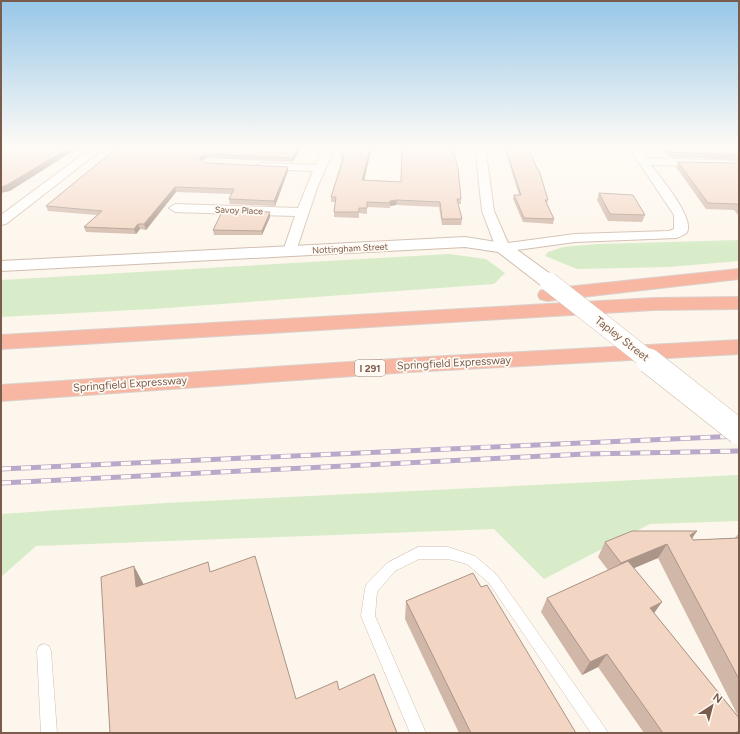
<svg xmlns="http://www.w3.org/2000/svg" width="740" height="734" font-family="Figtree,sans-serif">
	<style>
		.green { fill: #d8ecc9 }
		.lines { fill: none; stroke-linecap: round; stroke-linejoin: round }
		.service-casing { stroke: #d1beb0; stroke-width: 1 }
		.minor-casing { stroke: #d1beb0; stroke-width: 2 }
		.tertiary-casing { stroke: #d1beb0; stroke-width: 2 }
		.motorway-casing { stroke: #dad1cd; stroke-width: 2 }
		.service { fill: #fff; fill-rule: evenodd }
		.minor { fill: #fff; fill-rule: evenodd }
		.tertiary { fill: #fff; fill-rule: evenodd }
		.motorway { fill: #f7b7a3; fill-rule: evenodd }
		.rail-casing { stroke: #b9a8c9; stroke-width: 5 }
		.rail { stroke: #fffaf3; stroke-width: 3.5; stroke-dasharray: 10; stroke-linecap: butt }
		.tertiary-bridge-far1-casing { stroke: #d1beb0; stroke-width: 20; stroke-linecap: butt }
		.tertiary-bridge-casing { stroke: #d1beb0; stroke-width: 26; stroke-linecap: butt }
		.tertiary-bridge-far1 { stroke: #fff; stroke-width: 19 }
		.tertiary-bridge { stroke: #fff; stroke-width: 25 }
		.wall { fill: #d1b7a8; fill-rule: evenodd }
		.shaded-wall { fill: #aa9588 }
		.building { fill: #f3d5c3; stroke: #aa9588 }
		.labels { text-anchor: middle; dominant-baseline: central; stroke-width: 3.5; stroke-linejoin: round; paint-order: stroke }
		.far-street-label { font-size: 9px; fill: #7a5c4d; stroke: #fffaf3 }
		.shield { fill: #fffaf3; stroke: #a28b7f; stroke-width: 1 }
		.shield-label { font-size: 10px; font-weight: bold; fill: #7a5c4d }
		.street-label { font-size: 11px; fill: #7a5c4d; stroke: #fffaf3 }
	</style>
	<rect width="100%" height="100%" fill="#fdf6ec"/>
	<g class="green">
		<polygon points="739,240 739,261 669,267 577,269 545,256 548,252 563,247 598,244"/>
		<polygon points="449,254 486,259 505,273 494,284 153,309 1,317 1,280"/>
		<polygon points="739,475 739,521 650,524 544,579 494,529 36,546 1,577 1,514 165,503"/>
	</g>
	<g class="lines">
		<defs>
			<g id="service">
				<polygon points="418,547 448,547 475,556 497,575 605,728 608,733 591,733 489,583 467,564 448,559 419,559 395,571 377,592 375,616 426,733 410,733 361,616 365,589 366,585 387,563"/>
				<polygon points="44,644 49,646 51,651 57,733 41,733 37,651 39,646"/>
			</g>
			<g id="minor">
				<polygon points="94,146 106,146 6,224 1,225 1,215"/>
				<polygon points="325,146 335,146 317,188 295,254 285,254 283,251 295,216 175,212 169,208 175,204 298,208 313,171 262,169 256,166 262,163 316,165"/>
				<path d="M475,146H485L494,211L508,243L575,234L669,231L674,229V215L628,146H638L646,158L739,161V167L651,165C660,177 695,218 687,232C685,235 679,237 676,238L575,242L503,252L498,251L496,248L482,211Z"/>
			</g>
			<polygon id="tertiary" points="465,237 509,244 556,278 558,282 556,286 549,288 542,286 498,252 465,247 1,271 1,261"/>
			<g id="motorway">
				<polygon points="739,269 739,279 547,301 540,299 538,295 540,291 547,289"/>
				<polygon points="739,297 739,309 654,310 1,349 1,335 654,298"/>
				<polygon points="739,340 739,354 410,372 1,401 1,385 410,358"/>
			</g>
		</defs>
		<use href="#service" class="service-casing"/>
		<use href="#minor" class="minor-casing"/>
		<use href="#tertiary" class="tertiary-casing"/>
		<use href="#motorway" class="motorway-casing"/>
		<use href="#service" class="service"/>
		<use href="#minor" class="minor"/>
		<use href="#tertiary" class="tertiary"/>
		<use href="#motorway" class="motorway"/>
		<defs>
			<g id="rail">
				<polyline points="1,469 739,436"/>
				<polyline points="1,483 586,454 739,451"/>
			</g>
		</defs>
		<use href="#rail" class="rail-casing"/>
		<use href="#rail" class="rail"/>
		<defs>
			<polyline id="tertiary-bridge-far1" points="549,282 651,362"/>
			<polyline id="tertiary-bridge" points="649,361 739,432"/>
		</defs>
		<use href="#tertiary-bridge-far1" class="tertiary-bridge-far1-casing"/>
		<use href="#tertiary-bridge" class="tertiary-bridge-casing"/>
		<use href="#tertiary-bridge-far1" class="tertiary-bridge-far1"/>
		<use href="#tertiary-bridge" class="tertiary-bridge"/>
	</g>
	<g class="wall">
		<polygon points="119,146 302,146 293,162 206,158 202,161 205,163 288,171 275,206 230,204 229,199 232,194 176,192 146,230 140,229 136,234 86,232 84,227 97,215 48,211 46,206"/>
		<polygon points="345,146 372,146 364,180 401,182 402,146 456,148 456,153 453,153 461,199 461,204 458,204 462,219 461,225 442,225 439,207 396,205 390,206 390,208 367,207 367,214 359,213 359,218 334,217 334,212 336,202 331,202 331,197 342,160 341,160 341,156"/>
		<polygon points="505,146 548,200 547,204 554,219 553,224 523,222 513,199 514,195 519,195 505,150"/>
		<polygon points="660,146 739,146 739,160 669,157"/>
		<polygon points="678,162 739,163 739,216 734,210 706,209 676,167"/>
		<polygon points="599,193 645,215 642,222 608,221 597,200"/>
		<polygon points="270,212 270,217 262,235 214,235 213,230"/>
		<path d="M739,533V732L737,733H644L598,667L582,675L541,612L547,598L608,570L598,557L605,542L692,538L693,540L735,538ZM658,558L738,716L654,613L634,568Z"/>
		<polygon points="406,601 576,733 459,733 405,619"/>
	</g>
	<g class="shaded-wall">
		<polygon points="72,146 81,146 10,191 1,193 1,187"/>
		<polygon points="299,146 302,146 293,162 292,158"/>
		<polygon points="371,146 372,146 363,185 362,180"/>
		<polygon points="205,154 206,158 200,162 199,158"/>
		<polygon points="288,167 288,171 275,206 274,201"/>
		<polygon points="175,187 176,192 146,230 144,224"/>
		<polygon points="397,200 396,205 390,206 390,201"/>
		<polygon points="270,212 270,217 262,235 262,231"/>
		<polygon points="138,224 140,229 136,234 134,229"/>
		<polygon points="697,531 687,546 690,535"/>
		<polygon points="667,544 658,558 613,577 621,563"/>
		<polygon points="134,566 144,585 136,587"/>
		<polygon points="662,602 652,616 650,608"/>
		<polygon points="607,654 598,667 582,675 590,662"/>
	</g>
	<g class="building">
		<polygon points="1,146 72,146 7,185 1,187"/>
		<polygon points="119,146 299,146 292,158 205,154 199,158 205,163 288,167 274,201 229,199 234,189 175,187 144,224 138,224 134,229 84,227 102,211 46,206"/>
		<polygon points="345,146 371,146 362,180 401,182 402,146 456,146 456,148 452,148 458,168 461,199 457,199 462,219 442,219 440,202 397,200 390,201 390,203 367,202 367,208 359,208 359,212 334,212 336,197 331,197 344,156 341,156"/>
		<polygon points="505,146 528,146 537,169 539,170 548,200 545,200 554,219 524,218 514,195 521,195"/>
		<polygon points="666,146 739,146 739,155 670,152"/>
		<polygon points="678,162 739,163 739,207 737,204 708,203"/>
		<polygon points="599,193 633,195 645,215 610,214"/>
		<polygon points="223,210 270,212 262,231 213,230"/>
		<polygon points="632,531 697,531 690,535 693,540 739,538 739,679 667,544 621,563 605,542"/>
		<polygon points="255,556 296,699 337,681 339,690 374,674 397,733 110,733 101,577 134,566 136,587 208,562 210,572"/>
		<polygon points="628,561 662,602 650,608 739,718 739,731 735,733 663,733 607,654 590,662 547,598"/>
		<polygon points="473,573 481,587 487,585 576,733 471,733 406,601"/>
	</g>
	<linearGradient id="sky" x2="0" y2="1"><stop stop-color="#97c7e8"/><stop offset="0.59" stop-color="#fefbf6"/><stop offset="1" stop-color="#fefbf6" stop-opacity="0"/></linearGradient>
	<rect width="740" height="249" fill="url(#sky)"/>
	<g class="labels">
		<g class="far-street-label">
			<text transform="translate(239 210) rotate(2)">Savoy Place</text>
			<text transform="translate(350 248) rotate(-3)">Nottingham Street</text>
		</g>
		<rect class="shield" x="355" y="360" width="30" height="16" rx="3"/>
		<g class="shield-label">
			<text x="370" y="368">I 291</text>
		</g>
		<g class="street-label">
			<text transform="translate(622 339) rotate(38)">Tapley Street</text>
			<text transform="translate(454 363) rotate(-3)">Springfield Expressway</text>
			<text transform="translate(130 384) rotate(-4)">Springfield Expressway</text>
		</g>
	</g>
	<rect width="740" height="734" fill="none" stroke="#7a5c4d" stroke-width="4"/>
	<g transform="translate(712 706) rotate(36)" stroke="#fffaf3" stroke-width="3" paint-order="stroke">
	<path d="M0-3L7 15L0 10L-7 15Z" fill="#7a5c4d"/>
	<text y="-6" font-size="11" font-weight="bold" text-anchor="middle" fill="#7a5c4d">N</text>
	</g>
</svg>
